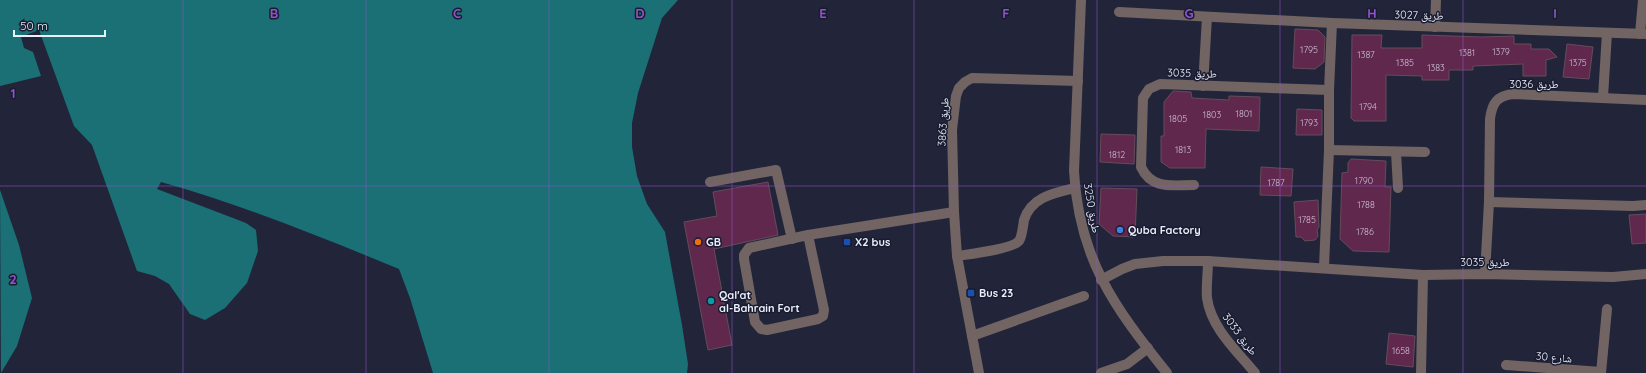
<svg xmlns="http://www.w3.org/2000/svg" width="1646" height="373" font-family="Quicksand,'Noto Naskh Arabic',sans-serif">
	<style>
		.water { fill: #1a7075 }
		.building { fill: #61284d; stroke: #644c5a }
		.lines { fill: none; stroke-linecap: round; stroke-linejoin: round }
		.minor { stroke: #716463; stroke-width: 10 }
		.grid { fill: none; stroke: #9153cb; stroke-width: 1; stroke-opacity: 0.55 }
		.shop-dot { fill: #3f7fe0; stroke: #191b2f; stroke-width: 1.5 }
		.food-dot { fill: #e8710a; stroke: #191b2f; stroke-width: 1.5 }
		.transit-dot { fill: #1a4fb4; stroke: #191b2f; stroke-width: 1.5 }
		.culture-dot { fill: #0f9aa8; stroke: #191b2f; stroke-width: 1.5 }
		.labels { text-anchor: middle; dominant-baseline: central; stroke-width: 3; stroke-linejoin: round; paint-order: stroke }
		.number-label { font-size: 9px; fill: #c8bcd0 }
		.street-label { font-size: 11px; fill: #ebeefc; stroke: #191b2f }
		.poi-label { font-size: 11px; font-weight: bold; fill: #ebeefc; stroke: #191b2f; text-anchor: start }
		.grid-label { font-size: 13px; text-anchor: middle; font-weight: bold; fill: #9153cb; stroke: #191b2f; stroke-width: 3; stroke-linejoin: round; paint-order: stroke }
	</style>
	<rect width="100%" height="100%" fill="#22253a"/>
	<g class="water">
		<path d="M0,0H678L662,18L638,93L632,123V147L637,176L647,204L665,232L682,325L688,364L687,373H433L410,298L399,269C321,237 243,205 161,182L157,189L246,223L256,230L258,251L247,283L225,308L205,320L190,314L169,284L155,276L137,271L92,145L74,126L39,30L21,37L24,48L33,52L41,76L0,86Z"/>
		<polygon points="0,190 19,245 32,298 17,346 1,373"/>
	</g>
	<g class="building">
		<polygon points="1295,29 1318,30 1325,37 1324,62 1315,69 1293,68"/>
		<polygon points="1352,35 1382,35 1381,48 1422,48 1422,35 1482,37 1514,36 1514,44 1531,44 1531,49 1549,49 1557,57 1546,60 1546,76 1523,76 1523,64 1473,66 1473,70 1449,70 1449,80 1422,80 1422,76 1386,75 1386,121 1354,121 1351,118"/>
		<polygon points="1567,44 1593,47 1589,79 1563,77"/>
		<polygon points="1173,91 1191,92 1192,98 1229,100 1229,96 1260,97 1259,131 1206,129 1205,168 1170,168 1161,162 1161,136 1164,136 1164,102"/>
		<polygon points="1297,109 1322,110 1322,135 1296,135"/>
		<polygon points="1101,134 1135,135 1134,164 1100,162"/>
		<polygon points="1351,159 1386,161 1385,187 1391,187 1389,252 1353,251 1340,239 1342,173 1348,172 1348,163"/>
		<polygon points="1261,167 1293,169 1291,196 1260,195"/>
		<polygon points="768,182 778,235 714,249 732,345 708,350 684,222 717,216 713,192"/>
		<polygon points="1101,188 1137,189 1135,237 1113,236 1099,224"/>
		<polygon points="1318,200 1319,227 1317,230 1318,236 1315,240 1305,241 1301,237 1296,237 1294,202"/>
		<polygon points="1646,214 1646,243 1632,244 1629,215"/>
		<polygon points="1389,333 1415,336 1413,367 1386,364"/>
	</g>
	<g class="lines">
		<g class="minor">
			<path d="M1081,0L1074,171C1079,259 1114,307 1167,373"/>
			<polyline points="1119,12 1332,23 1646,34"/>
			<polyline points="1435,27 1436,0"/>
			<polyline points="1640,34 1643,0"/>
			<polyline points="1203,86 1207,17"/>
			<polyline points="1603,97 1607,33"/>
			<polyline points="1329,150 1425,152"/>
			<polyline points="1396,152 1398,188"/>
			<polyline points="710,182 776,170 792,239"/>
			<path d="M1194,185C1172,185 1152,190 1141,167L1143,98L1149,89L1160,84L1329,90"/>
			<polyline points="1489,202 1633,206 1646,205"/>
			<polyline points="808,235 824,310 823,316 818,319 767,330 761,329 755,322 744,259 744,255 749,248 808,235 954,212"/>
			<path d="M957,256C970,254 1012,249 1019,241C1022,237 1023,226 1024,220C1031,197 1054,193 1075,188"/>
			<path d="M1208,261C1208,273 1206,286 1207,298C1211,328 1237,351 1255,373"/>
			<polyline points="1324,267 1329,150 1329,90 1332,23"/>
			<path d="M1485,274L1489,202L1490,119C1492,103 1497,96 1513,94L1646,100"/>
			<polyline points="1101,280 1122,269 1135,264 1163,261 1208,261 1423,275 1485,274 1613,277 1646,274"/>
			<polyline points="972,336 1084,296"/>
			<polyline points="1506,365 1601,372"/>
			<polyline points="979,373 957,256 954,212 952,130 956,96 959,88 965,82 972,78 1078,81"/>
			<polyline points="1101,373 1127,364 1148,348"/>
			<polyline points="1421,373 1423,275"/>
			<polyline points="1601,373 1607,309"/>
		</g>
	</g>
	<path class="grid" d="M183,0V373M366,0V373M549,0V373M732,0V373M914,0V373M1097,0V373M1280,0V373M1463,0V373M0,186H1646"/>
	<circle class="shop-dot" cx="1120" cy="230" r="4"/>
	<circle class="food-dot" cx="698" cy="242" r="4"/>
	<g class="transit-dot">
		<rect x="843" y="238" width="8" height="8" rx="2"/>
		<rect x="967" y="289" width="8" height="8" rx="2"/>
	</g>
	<circle class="culture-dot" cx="711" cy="301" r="4"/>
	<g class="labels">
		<g class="number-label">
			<text x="1309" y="49">1795</text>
			<text x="1501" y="51">1379</text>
			<text x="1467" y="52">1381</text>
			<text x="1366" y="54">1387</text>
			<text x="1405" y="62">1385</text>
			<text x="1578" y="62">1375</text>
			<text x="1436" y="67">1383</text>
			<text x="1368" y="106">1794</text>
			<text x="1244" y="113">1801</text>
			<text x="1212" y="114">1803</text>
			<text x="1178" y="118">1805</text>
			<text x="1309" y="122">1793</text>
			<text x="1183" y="149">1813</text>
			<text x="1117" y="154">1812</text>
			<text x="1364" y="180">1790</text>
			<text x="1276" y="182">1787</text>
			<text x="1366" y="204">1788</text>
			<text x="1307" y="219">1785</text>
			<text x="1365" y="231">1786</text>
			<text x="1401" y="350">1658</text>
		</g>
		<g class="street-label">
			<text transform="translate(1419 15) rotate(2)">طريق 3027</text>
			<text transform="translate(1192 73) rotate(2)">طريق 3035</text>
			<text x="1534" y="84">طريق 3036</text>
			<text transform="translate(943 122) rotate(-86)">طريق 3863</text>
			<text transform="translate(1092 208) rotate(80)">طريق 3250</text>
			<text x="1485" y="262">طريق 3035</text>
			<text transform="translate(1240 334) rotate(53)">طريق 3033</text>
			<text transform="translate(1554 357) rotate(5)">شارع 30</text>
		</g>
		<g class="poi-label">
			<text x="1128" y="230">Quba Factory</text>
			<text x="706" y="242">GB</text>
			<text x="855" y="242">X2 bus</text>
			<text x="979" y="293">Bus 23</text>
			<text x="719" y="295">Qal'at<tspan x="719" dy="13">al-Bahrain Fort</tspan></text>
		</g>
	</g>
	<g class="grid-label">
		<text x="274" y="18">B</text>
		<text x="457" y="18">C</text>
		<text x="640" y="18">D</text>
		<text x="823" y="18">E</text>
		<text x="1006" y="18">F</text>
		<text x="1189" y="18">G</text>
		<text x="1372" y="18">H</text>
		<text x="1555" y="18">I</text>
		<text x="13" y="98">1</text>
		<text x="13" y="284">2</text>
	</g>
	<path d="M14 30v6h91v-6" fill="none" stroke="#ebeefc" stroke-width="2"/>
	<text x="20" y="30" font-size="12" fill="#ebeefc" stroke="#191b2f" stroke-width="3" paint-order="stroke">50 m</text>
</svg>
